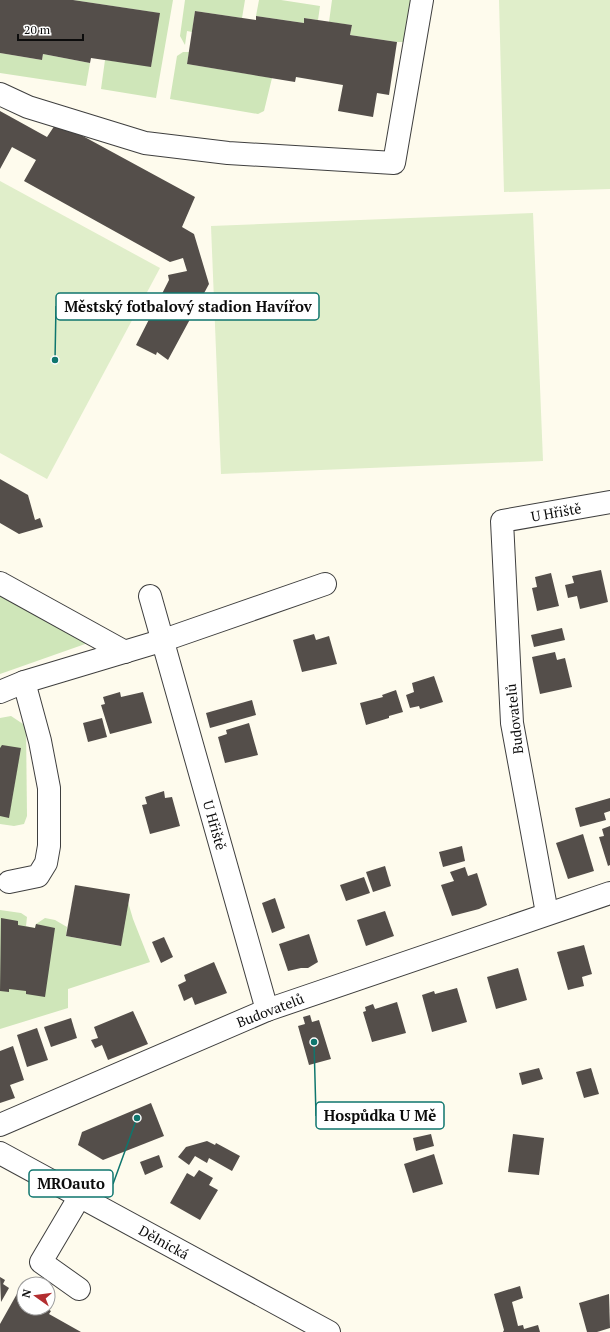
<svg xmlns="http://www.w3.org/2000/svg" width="610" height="1332" font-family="'PT Serif',serif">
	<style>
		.green { fill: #cfe6b9 }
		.pitch { fill: #e0eeca }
		.building { fill: #544e4a }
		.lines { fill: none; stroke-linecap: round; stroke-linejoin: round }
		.minor-casing { stroke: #3f3f3f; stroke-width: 24 }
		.minor { stroke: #fff; stroke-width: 22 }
		.labels { text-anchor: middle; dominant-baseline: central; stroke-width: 4; stroke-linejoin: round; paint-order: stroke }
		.street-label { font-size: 14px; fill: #0c0c0c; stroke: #fff }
		.leader { fill: none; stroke: #0f766e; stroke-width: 1.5 }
		.callout-dot { fill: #0f766e; stroke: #fff; stroke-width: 1.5 }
		.callout { fill: #fff; stroke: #0f766e; stroke-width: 1.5 }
		.callout-label { font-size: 15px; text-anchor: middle; font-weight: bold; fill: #0c0c0c }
	</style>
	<rect width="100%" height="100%" fill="#fefbed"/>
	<g class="green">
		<polygon points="73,0 173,0 156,98 101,89 105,60 151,66 159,13"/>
		<polygon points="185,0 245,0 242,18 195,11 192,32 187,31 185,45 180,36"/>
		<polygon points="259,0 281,0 320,6 318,20 304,18 304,23 256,16"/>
		<polygon points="332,0 416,0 411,42 397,42 350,35 352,25 329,22"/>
		<polygon points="183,52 189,52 187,64 272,78 264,111 258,114 170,99 177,56"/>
		<polygon points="0,53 42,60 43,54 90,63 86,86 0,73"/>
		<polygon points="0,589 88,643 0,674"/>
		<polygon points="11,716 26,726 27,816 24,824 14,826 0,824 0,718"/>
		<polygon points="128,902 133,919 150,962 68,989 68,1008 0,1029 0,910 21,913 27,917 26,926 35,928 36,924 45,918 55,920 67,927 66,936 120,946"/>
	</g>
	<g class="pitch">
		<polygon points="499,0 610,0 610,189 504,192"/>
		<polygon points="0,181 160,268 47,479 0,453"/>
		<polygon points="533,213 543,461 221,474 211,226"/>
	</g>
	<g class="building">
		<polygon points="0,0 73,0 160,13 151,67 91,58 90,63 43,54 42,60 0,53"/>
		<polygon points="195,11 256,20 256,16 304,23 304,18 352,25 350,35 397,42 389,95 377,93 373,117 338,111 343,85 296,77 295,82 187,64"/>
		<polygon points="0,111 47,137 57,122 195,197 182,227 194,234 209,284 168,360 157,352 156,355 136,345 169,280 168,275 187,271 183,258 170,262 24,181 36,160 12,147 0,169"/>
		<polygon points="0,479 28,495 35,520 40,518 43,527 19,534 0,523"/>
		<polygon points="601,570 608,602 580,609 577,596 568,598 565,585 574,583 572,576"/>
		<polygon points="551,573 559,606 537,611 532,588 537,587 535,577"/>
		<polygon points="562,628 565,640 534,647 531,635"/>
		<polygon points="314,634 316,640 329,636 337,664 302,672 293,640"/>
		<polygon points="555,652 557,660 565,658 572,687 540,694 532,657"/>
		<polygon points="434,676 443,702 420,709 419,706 410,708 406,695 414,692 412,683"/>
		<polygon points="396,690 403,712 389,716 389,718 366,725 360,703 383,697 382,695"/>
		<polygon points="120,692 121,697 143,692 152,723 110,734 101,705 105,704 103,697"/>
		<polygon points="252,700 256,715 210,728 206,713"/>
		<polygon points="102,718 107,737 88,742 83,723"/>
		<polygon points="249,723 258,755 225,763 218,737 227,734 226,730"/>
		<polygon points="2,745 21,748 9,818 0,816 0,748"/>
		<polygon points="164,791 165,798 172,797 180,826 150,834 142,805 147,804 145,797"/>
		<polygon points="610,798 610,811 604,813 606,820 580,827 575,808"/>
		<polygon points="610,826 610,865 608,866 599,837 604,836 602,829"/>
		<polygon points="583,834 594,871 568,879 556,843"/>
		<polygon points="462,846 465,861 443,867 439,852"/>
		<polygon points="385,866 391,886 373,892 366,872"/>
		<polygon points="465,867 468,876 477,873 487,905 479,909 452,916 441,885 454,881 450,872"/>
		<polygon points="364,877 370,893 346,901 340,885"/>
		<polygon points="75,885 130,894 121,946 66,936"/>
		<polygon points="275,898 285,928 272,933 262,903"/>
		<polygon points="385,911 394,936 366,946 357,920"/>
		<polygon points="1,918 18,921 18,925 35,928 36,924 55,928 45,997 26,994 26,991 9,989 9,992 0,991"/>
		<polygon points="309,934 318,962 308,968 301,968 288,971 279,944"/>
		<polygon points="164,937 173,957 161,963 152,942"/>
		<polygon points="584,945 592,974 582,977 584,986 568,990 557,952"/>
		<polygon points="214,962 227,993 195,1005 192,997 184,1001 178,985 186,981 184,975"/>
		<polygon points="518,968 527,1000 496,1009 487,977"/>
		<polygon points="457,988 467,1022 432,1032 422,995 434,991 435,994"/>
		<polygon points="397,1002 406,1033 372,1042 363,1012 366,1011 365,1007 373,1004 375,1009"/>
		<polygon points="133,1011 148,1044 108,1060 102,1045 95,1048 91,1040 98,1038 94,1027"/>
		<polygon points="310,1015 312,1022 319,1020 331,1059 309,1065 298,1026 305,1024 303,1017"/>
		<polygon points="71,1018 77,1038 51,1047 44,1027"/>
		<polygon points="37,1028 48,1060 27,1067 17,1035"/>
		<polygon points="13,1046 24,1080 10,1085 15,1098 0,1103 0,1051"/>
		<polygon points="539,1068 543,1079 522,1085 519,1073"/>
		<polygon points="591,1068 599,1094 584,1098 576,1072"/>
		<polygon points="151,1103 164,1136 103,1160 78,1145 82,1132"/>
		<polygon points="431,1134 434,1146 416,1151 413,1138"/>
		<polygon points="513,1134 544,1138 539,1175 508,1172"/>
		<polygon points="207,1141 215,1145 216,1143 240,1156 232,1171 209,1158 207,1163 195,1156 189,1165 178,1157 186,1147"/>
		<polygon points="434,1154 443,1184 413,1193 404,1164"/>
		<polygon points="159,1155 163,1167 145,1175 140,1162"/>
		<polygon points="199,1170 213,1178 209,1185 218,1190 200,1220 170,1203 187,1173 194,1177"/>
		<polygon points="0,1277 5,1280 3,1284 9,1288 1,1302"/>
		<polygon points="520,1286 523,1298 512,1302 518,1326 523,1325 524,1329 538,1325 540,1332 503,1332 504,1330 494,1294"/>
		<polygon points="18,1292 24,1296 24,1308 46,1308 51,1311 49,1314 81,1332 0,1332 0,1324"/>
		<polygon points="609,1294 610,1328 597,1332 587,1332 579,1303"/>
	</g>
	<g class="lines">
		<defs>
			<g id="minor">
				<polyline points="0,94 28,107 145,143 228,153 394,163 422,0"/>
				<polyline points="0,583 125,652"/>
				<polyline points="150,596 267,1010"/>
				<polyline points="0,692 24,682 164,640 325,584"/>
				<polyline points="9,882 38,876 46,863 49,846 49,788 40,741 24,682"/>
				<polyline points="547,913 512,723 502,521 610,502"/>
				<polyline points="0,1125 267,1010 610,893"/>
				<polyline points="0,1153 329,1332"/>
				<polyline points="79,1289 41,1262 80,1196"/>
			</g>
		</defs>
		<use href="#minor" class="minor-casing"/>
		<use href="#minor" class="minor"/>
	</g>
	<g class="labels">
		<g class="street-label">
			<text transform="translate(556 512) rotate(-10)">U Hřiště</text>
			<text transform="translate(514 719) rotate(-96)">Budovatelů</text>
			<text transform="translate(215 825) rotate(74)">U Hřiště</text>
			<text transform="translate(270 1010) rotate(-21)">Budovatelů</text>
			<text transform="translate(164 1242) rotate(29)">Dělnická</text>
		</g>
	</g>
	<path class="leader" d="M55 360L56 306M314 1042L316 1116M137 1118L113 1184"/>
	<g class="callout-dot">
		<circle cx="55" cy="360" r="4"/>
		<circle cx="314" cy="1042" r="4"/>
		<circle cx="137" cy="1118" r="4"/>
	</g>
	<g class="callout">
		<rect x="56" y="293" width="263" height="27" rx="4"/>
		<rect x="316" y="1102" width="128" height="27" rx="4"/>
		<rect x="29" y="1170" width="84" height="27" rx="4"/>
	</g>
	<g class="callout-label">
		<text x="188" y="312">Městský fotbalový stadion Havířov</text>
		<text x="380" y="1121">Hospůdka U Mě</text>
		<text x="71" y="1189">MROauto</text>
	</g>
	<g transform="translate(36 1296) rotate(284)"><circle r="19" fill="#ffffff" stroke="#9e9e9e"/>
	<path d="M0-3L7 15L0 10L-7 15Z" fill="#b32e30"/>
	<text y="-6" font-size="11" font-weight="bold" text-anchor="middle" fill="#0c0c0c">N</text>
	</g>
	<path d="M18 34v6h65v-6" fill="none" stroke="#0c0c0c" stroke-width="2"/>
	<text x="24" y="34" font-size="12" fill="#0c0c0c" stroke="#ffffff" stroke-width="3" paint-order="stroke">20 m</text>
</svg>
